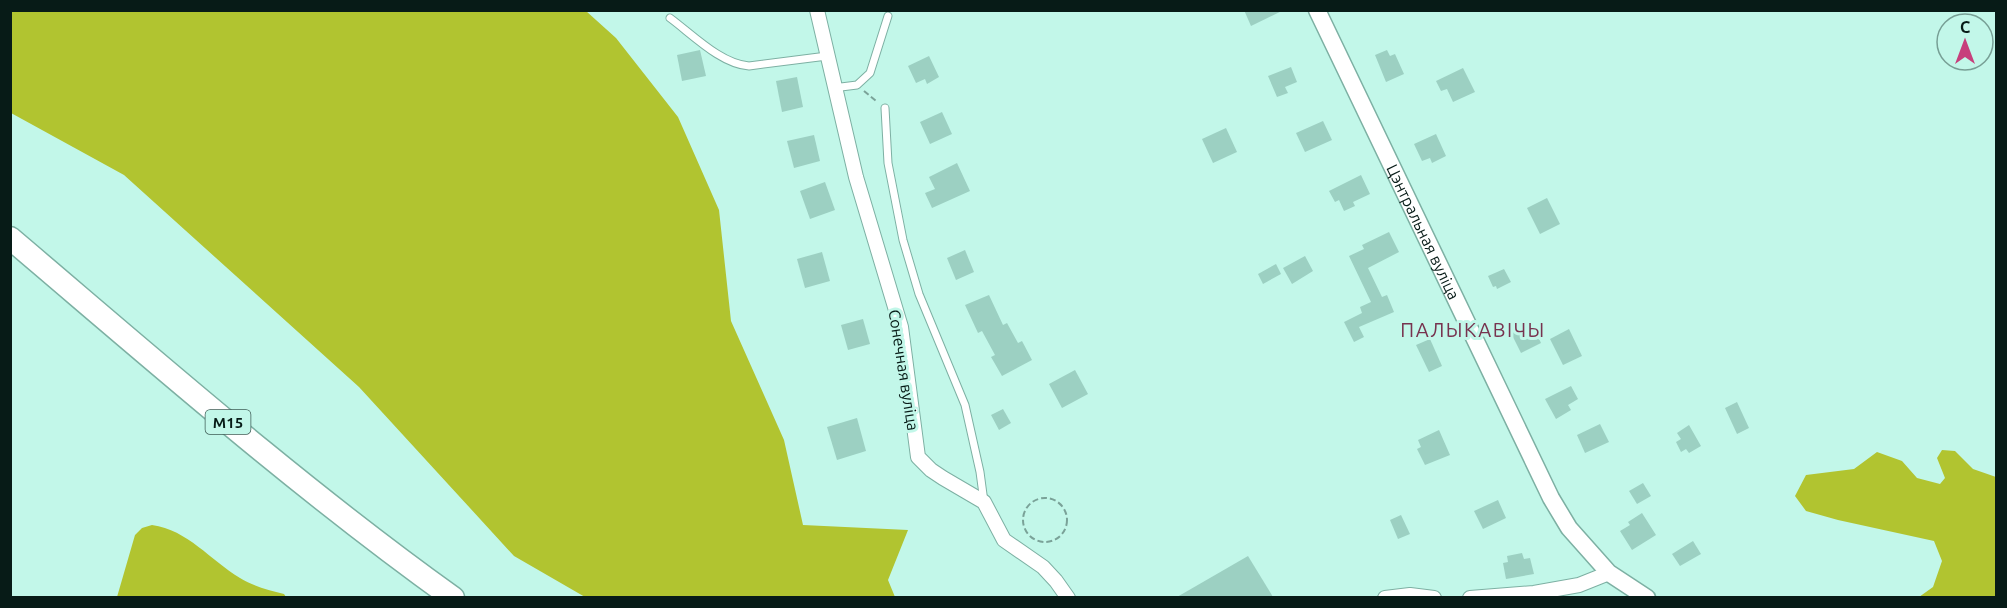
<svg xmlns="http://www.w3.org/2000/svg" width="2007" height="608" font-family="Ubuntu,sans-serif">
	<style>
		.forest { fill: #b1c430 }
		.building { fill: #9cd0c2 }
		.lines { fill: none; stroke-linecap: round; stroke-linejoin: round }
		.service-casing { stroke: #7db0a3; stroke-width: 9 }
		.minor-casing { stroke: #7db0a3; stroke-width: 16 }
		.tertiary-casing { stroke: #7db0a3; stroke-width: 19 }
		.trunk-casing { stroke: #7db0a3; stroke-width: 25 }
		.path { stroke: #7aa298; stroke-width: 2; stroke-dasharray: 6 3; stroke-linecap: butt }
		.service { stroke: #fff; stroke-width: 7 }
		.minor { stroke: #fff; stroke-width: 14 }
		.tertiary { stroke: #fff; stroke-width: 16 }
		.trunk { stroke: #fff; stroke-width: 22 }
		.labels { text-anchor: middle; dominant-baseline: central; stroke-width: 6; stroke-linejoin: round; paint-order: stroke }
		.shield { fill: #c2f7e9; stroke: #3f5d56; stroke-width: 1.5 }
		.shield-label { font-size: 15px; font-weight: bold; fill: #071b17 }
		.street-label { font-size: 16px; fill: #071b17; stroke: #c2f7e9 }
		.quarter-label { font-size: 20px; letter-spacing: 1.5px; fill: #77334f; stroke: #c2f7e9 }
	</style>
	<rect width="100%" height="100%" fill="#c2f7e9"/>
	<g class="forest">
		<polygon points="10,11 586,11 616,38 678,117 719,210 731,321 784,440 803,525 908,530 888,580 895,597 585,597 514,556 359,387 124,175 11,113"/>
		<polygon points="1942,450 1955,451 1973,469 1996,477 1996,597 1919,597 1933,587 1942,561 1934,541 1838,520 1806,511 1795,496 1806,475 1854,469 1877,452 1902,461 1917,478 1940,484 1945,478 1937,458"/>
		<path d="M152,525C188,530 210,560 240,578C253,586 268,590 284,594L286,597H117L135,535L142,528Z"/>
	</g>
	<g class="building">
		<polygon points="1244,10 1284,10 1251,26"/>
		<polygon points="700,50 706,76 682,81 677,55"/>
		<polygon points="1387,50 1390,56 1395,54 1404,74 1386,82 1375,55"/>
		<polygon points="929,56 939,77 927,84 925,79 916,83 908,66"/>
		<polygon points="1291,67 1297,82 1285,87 1288,93 1277,97 1268,76"/>
		<polygon points="1463,68 1475,92 1453,102 1447,89 1441,91 1436,81"/>
		<polygon points="797,77 803,107 782,112 776,81"/>
		<polygon points="942,112 952,134 930,144 920,122"/>
		<polygon points="1323,121 1332,140 1305,152 1296,133"/>
		<polygon points="1226,128 1237,152 1213,163 1202,139"/>
		<polygon points="1436,134 1446,156 1432,163 1430,158 1422,161 1414,144"/>
		<polygon points="814,135 820,161 794,168 787,141"/>
		<polygon points="957,163 970,191 932,208 925,193 935,189 929,177"/>
		<polygon points="1361,175 1370,194 1353,202 1355,206 1344,211 1339,200 1335,202 1329,191"/>
		<polygon points="825,182 835,210 810,219 800,191"/>
		<polygon points="1547,198 1560,224 1540,234 1527,208"/>
		<polygon points="1389,232 1399,252 1368,268 1382,297 1387,295 1394,312 1359,327 1364,337 1354,342 1344,322 1362,313 1360,307 1371,302 1349,256 1364,249 1362,245"/>
		<polygon points="965,250 974,272 956,280 947,258"/>
		<polygon points="822,252 830,281 805,288 797,259"/>
		<polygon points="1305,256 1313,271 1292,284 1283,268"/>
		<polygon points="1276,264 1281,274 1263,284 1258,274"/>
		<polygon points="1504,269 1511,282 1497,289 1496,286 1493,287 1488,276"/>
		<polygon points="989,295 1003,325 1007,323 1018,343 1022,341 1032,360 1002,376 991,357 995,355 982,331 978,333 965,305"/>
		<polygon points="863,319 870,344 848,350 841,325"/>
		<polygon points="1532,323 1541,343 1521,353 1511,333"/>
		<polygon points="1569,329 1582,356 1563,365 1550,339"/>
		<polygon points="1430,339 1442,366 1429,372 1416,345"/>
		<polygon points="1075,370 1088,394 1062,408 1049,384"/>
		<polygon points="1571,386 1578,399 1568,405 1571,410 1556,419 1545,399"/>
		<polygon points="1737,402 1749,428 1737,434 1725,408"/>
		<polygon points="1003,409 1011,423 999,430 991,415"/>
		<polygon points="857,418 866,451 837,460 827,427"/>
		<polygon points="1600,424 1609,442 1585,453 1577,435"/>
		<polygon points="1689,425 1701,446 1689,453 1686,449 1681,452 1676,442 1681,439 1677,433"/>
		<polygon points="1439,430 1450,455 1425,465 1417,449 1421,447 1418,440"/>
		<polygon points="1643,483 1651,496 1637,504 1629,491"/>
		<polygon points="1498,500 1506,518 1483,529 1474,511"/>
		<polygon points="1642,513 1656,535 1632,550 1620,531 1630,525 1628,522"/>
		<polygon points="1401,515 1410,534 1398,539 1390,520"/>
		<polygon points="1693,541 1701,554 1680,566 1672,554"/>
		<polygon points="1522,553 1524,559 1530,558 1534,574 1506,579 1503,563 1508,562 1507,556"/>
		<polygon points="1248,556 1273,597 1177,597"/>
	</g>
	<g class="lines">
		<defs>
			<g id="service">
				<path d="M670,18C693,35 721,64 749,66L827,56"/>
				<polyline points="833,88 857,85 870,73 888,16"/>
				<polyline points="885,108 888,163 903,240 919,294 965,405 980,472 984,502"/>
			</g>
			<g id="minor">
				<polyline points="817,10 856,177 901,327 918,457 931,470 943,478 984,502 1004,540 1043,567 1056,581 1068,598"/>
				<polyline points="1385,598 1410,595 1434,598"/>
				<polyline points="1470,598 1534,593 1579,585 1609,573"/>
			</g>
			<g id="tertiary">
				<path id="s1" d="M1317,10L1551,498L1569,528L1609,573L1647,598"/>
			</g>
			<path id="trunk" d="M10,238C155,361 298,487 453,598"/>
		</defs>
		<use href="#service" class="service-casing"/>
		<use href="#minor" class="minor-casing"/>
		<use href="#tertiary" class="tertiary-casing"/>
		<use href="#trunk" class="trunk-casing"/>
		<g class="path">
			<polyline points="864,91 876,101"/>
			<circle cx="1045" cy="520" r="22"/>
		</g>
		<use href="#service" class="service"/>
		<use href="#minor" class="minor"/>
		<use href="#tertiary" class="tertiary"/>
		<use href="#trunk" class="trunk"/>
	</g>
	<g class="labels">
		<rect class="shield" x="205.5" y="410" width="45" height="24" rx="4.5"/>
		<g class="shield-label">
			<text x="228" y="422">М15</text>
		</g>
		<g class="street-label">
			<text stroke="none"><textPath href="#s1" startOffset="246">Цэнтральная вуліца</textPath></text>
			<text transform="translate(904 370) rotate(81)">Сонечная вуліца</text>
		</g>
		<g class="quarter-label">
			<text x="1473" y="329">ПАЛЫКАВІЧЫ</text>
		</g>
	</g>
	<rect width="2007" height="608" fill="none" stroke="#071b17" stroke-width="24"/>
	<g transform="translate(1965 42)"><circle r="28" fill="#c2f7e9" stroke="#779f95" stroke-width="1.5"/>
	<path d="M0-4.5L10 22L0 15L-10 22Z" fill="#c73f7c"/>
	<text y="-9" font-size="16" font-weight="bold" text-anchor="middle" fill="#071b17">С</text>
	</g>
</svg>
